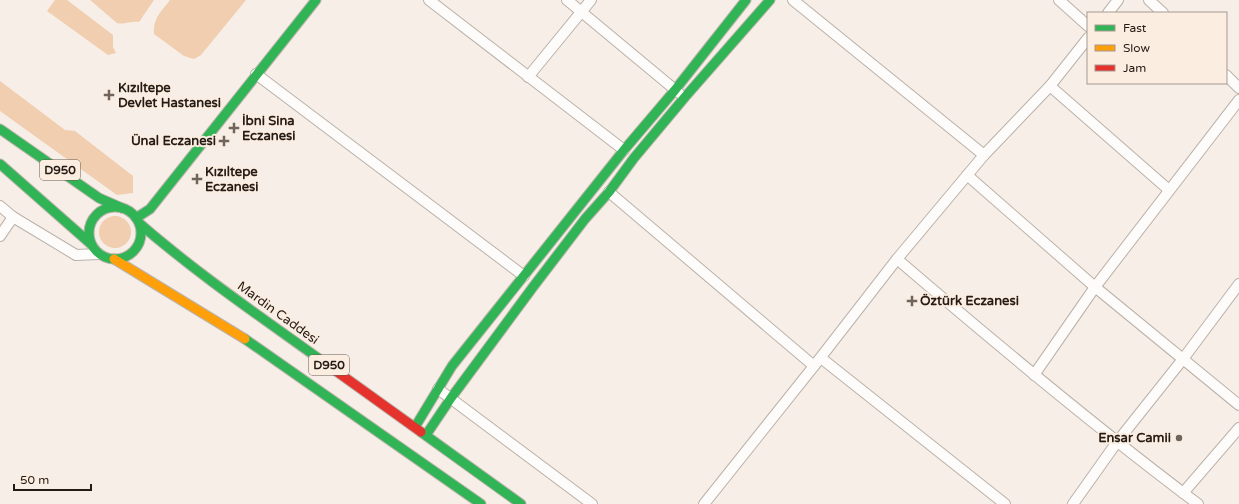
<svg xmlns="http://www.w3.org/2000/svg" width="1239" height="504" font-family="'Varela Round',sans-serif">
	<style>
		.green { fill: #f0ceaf }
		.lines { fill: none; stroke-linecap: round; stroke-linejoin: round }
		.street-casing { stroke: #bab2aa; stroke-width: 12 }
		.fast-casing { stroke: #bab2aa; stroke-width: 11 }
		.slow-casing { stroke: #bab2aa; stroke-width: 11 }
		.jam-casing { stroke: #bab2aa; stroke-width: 11 }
		.street { stroke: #fefcfb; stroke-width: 10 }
		.fast { stroke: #30b455; stroke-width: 9 }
		.slow { stroke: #ff9f0a; stroke-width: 9 }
		.jam { stroke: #e5322d; stroke-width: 9 }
		.poi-dot { fill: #6e665e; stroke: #fcede1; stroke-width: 1.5 }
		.labels { text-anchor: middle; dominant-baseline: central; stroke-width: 4; stroke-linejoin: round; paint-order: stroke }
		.shield { fill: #fcede1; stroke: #655b52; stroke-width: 1 }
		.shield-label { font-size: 12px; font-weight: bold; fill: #241c14 }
		.poi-label { font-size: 13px; font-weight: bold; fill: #241c14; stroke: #fcede1; text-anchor: start }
		.street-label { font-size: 13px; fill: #241c14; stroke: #fcede1 }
	</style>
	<rect width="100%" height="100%" fill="#f6eee7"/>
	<g class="green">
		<polygon points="55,0 67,0 113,35 113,47 116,53 108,55 47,11"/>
		<path d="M90,0H154L139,22C131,21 124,25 117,23Z"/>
		<path d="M170,0H246L201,55L194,59L184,56L154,34C153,18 161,12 170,0Z"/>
		<polygon points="0,81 65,130 75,131 133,176 133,193 117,195 0,111"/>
		<circle cx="115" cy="232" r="16"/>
	</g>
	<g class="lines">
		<defs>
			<g id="street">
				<polyline points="429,0 624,150"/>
				<polyline points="567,0 679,93"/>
				<polyline points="793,0 984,155"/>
				<polyline points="1059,0 1088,26"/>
				<polyline points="1149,0 1163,13"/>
				<polyline points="1108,13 1118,0"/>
				<polyline points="256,74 524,276"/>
				<polyline points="1226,75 1239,88"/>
				<polyline points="528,77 591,0"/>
				<polyline points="1050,86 1169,190"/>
				<polyline points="967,175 1095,287 1239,405"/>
				<polyline points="609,192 814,366"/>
				<polyline points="0,206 13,217 76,255 99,254"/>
				<polyline points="0,236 13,217"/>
				<path d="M897,259C995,343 1094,426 1198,504"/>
				<polyline points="821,358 1005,504"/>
				<polyline points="1034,375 1095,287 1239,100"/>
				<polyline points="438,389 592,504"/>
				<polyline points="1183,493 1239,428"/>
				<polyline points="704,504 814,366 897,259 984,155 1050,86 1088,38"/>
				<polyline points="1073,504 1117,442 1183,359 1239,284"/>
			</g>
			<g id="fast">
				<polyline points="0,129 99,198 122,208"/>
				<polyline points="0,164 91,244"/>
				<circle cx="115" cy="233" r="26"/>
				<polyline points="136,218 150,209 316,0"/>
				<path d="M139,223C201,277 270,323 336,371"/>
				<polyline points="245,339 481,504"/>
				<polyline points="415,427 452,366 624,150 675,90 746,0"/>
				<polyline points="421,432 521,504"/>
				<polyline points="426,435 451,398 533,287 585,219 609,192 634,158 685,97 770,0"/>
			</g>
			<polyline id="slow" points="114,259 245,339"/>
			<polyline id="jam" points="336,371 421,432"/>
		</defs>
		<use href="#street" class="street-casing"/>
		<use href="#fast" class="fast-casing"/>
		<use href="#slow" class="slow-casing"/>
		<use href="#jam" class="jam-casing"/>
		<use href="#street" class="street"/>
		<use href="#fast" class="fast"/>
		<use href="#slow" class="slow"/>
		<use href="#jam" class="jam"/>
	</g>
	<g class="poi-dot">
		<path d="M107 89h4v4h4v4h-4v4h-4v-4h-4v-4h4z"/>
		<path d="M232 122h4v4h4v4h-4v4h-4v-4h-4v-4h4z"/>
		<path d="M222 135h4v4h4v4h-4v4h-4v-4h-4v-4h4z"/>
		<path d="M195 173h4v4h4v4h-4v4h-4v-4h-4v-4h4z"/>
		<path d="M910 295h4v4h4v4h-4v4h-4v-4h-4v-4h4z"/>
		<circle cx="1179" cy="438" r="4"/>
	</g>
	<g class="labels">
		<g class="shield">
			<rect x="40" y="160" width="40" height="20" rx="3"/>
			<rect x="309" y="355" width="40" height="20" rx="3"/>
		</g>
		<g class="shield-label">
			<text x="60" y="170">D950</text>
			<text x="329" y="365">D950</text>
		</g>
		<g class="poi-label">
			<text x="118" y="88">Kızıltepe<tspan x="118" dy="15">Devlet Hastanesi</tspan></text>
			<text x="242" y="121">İbni Sina<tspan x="242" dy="15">Eczanesi</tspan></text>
			<text x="216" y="141" text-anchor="end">Ünal Eczanesi</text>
			<text x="205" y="172">Kızıltepe<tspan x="205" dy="15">Eczanesi</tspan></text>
			<text x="920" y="301">Öztürk Eczanesi</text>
			<text x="1171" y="438" text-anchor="end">Ensar Camii</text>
		</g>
		<g class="street-label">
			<text transform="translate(278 313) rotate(36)">Mardin Caddesi</text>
		</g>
	</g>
	<rect x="1087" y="12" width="140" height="72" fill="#fcede1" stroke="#a6998f"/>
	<rect x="1095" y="25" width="20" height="6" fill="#30b455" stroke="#a6998f"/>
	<text x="1123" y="32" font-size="12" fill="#241c14">Fast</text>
	<rect x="1095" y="45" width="20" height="6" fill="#ff9f0a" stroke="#a6998f"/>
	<text x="1123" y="52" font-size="12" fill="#241c14">Slow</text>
	<rect x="1095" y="65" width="20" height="6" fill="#e5322d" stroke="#a6998f"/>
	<text x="1123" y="72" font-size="12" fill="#241c14">Jam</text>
	<path d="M14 484v6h77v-6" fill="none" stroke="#241c14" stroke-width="2"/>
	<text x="20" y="484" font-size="12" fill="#241c14" stroke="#fcede1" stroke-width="3" paint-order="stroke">50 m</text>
</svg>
